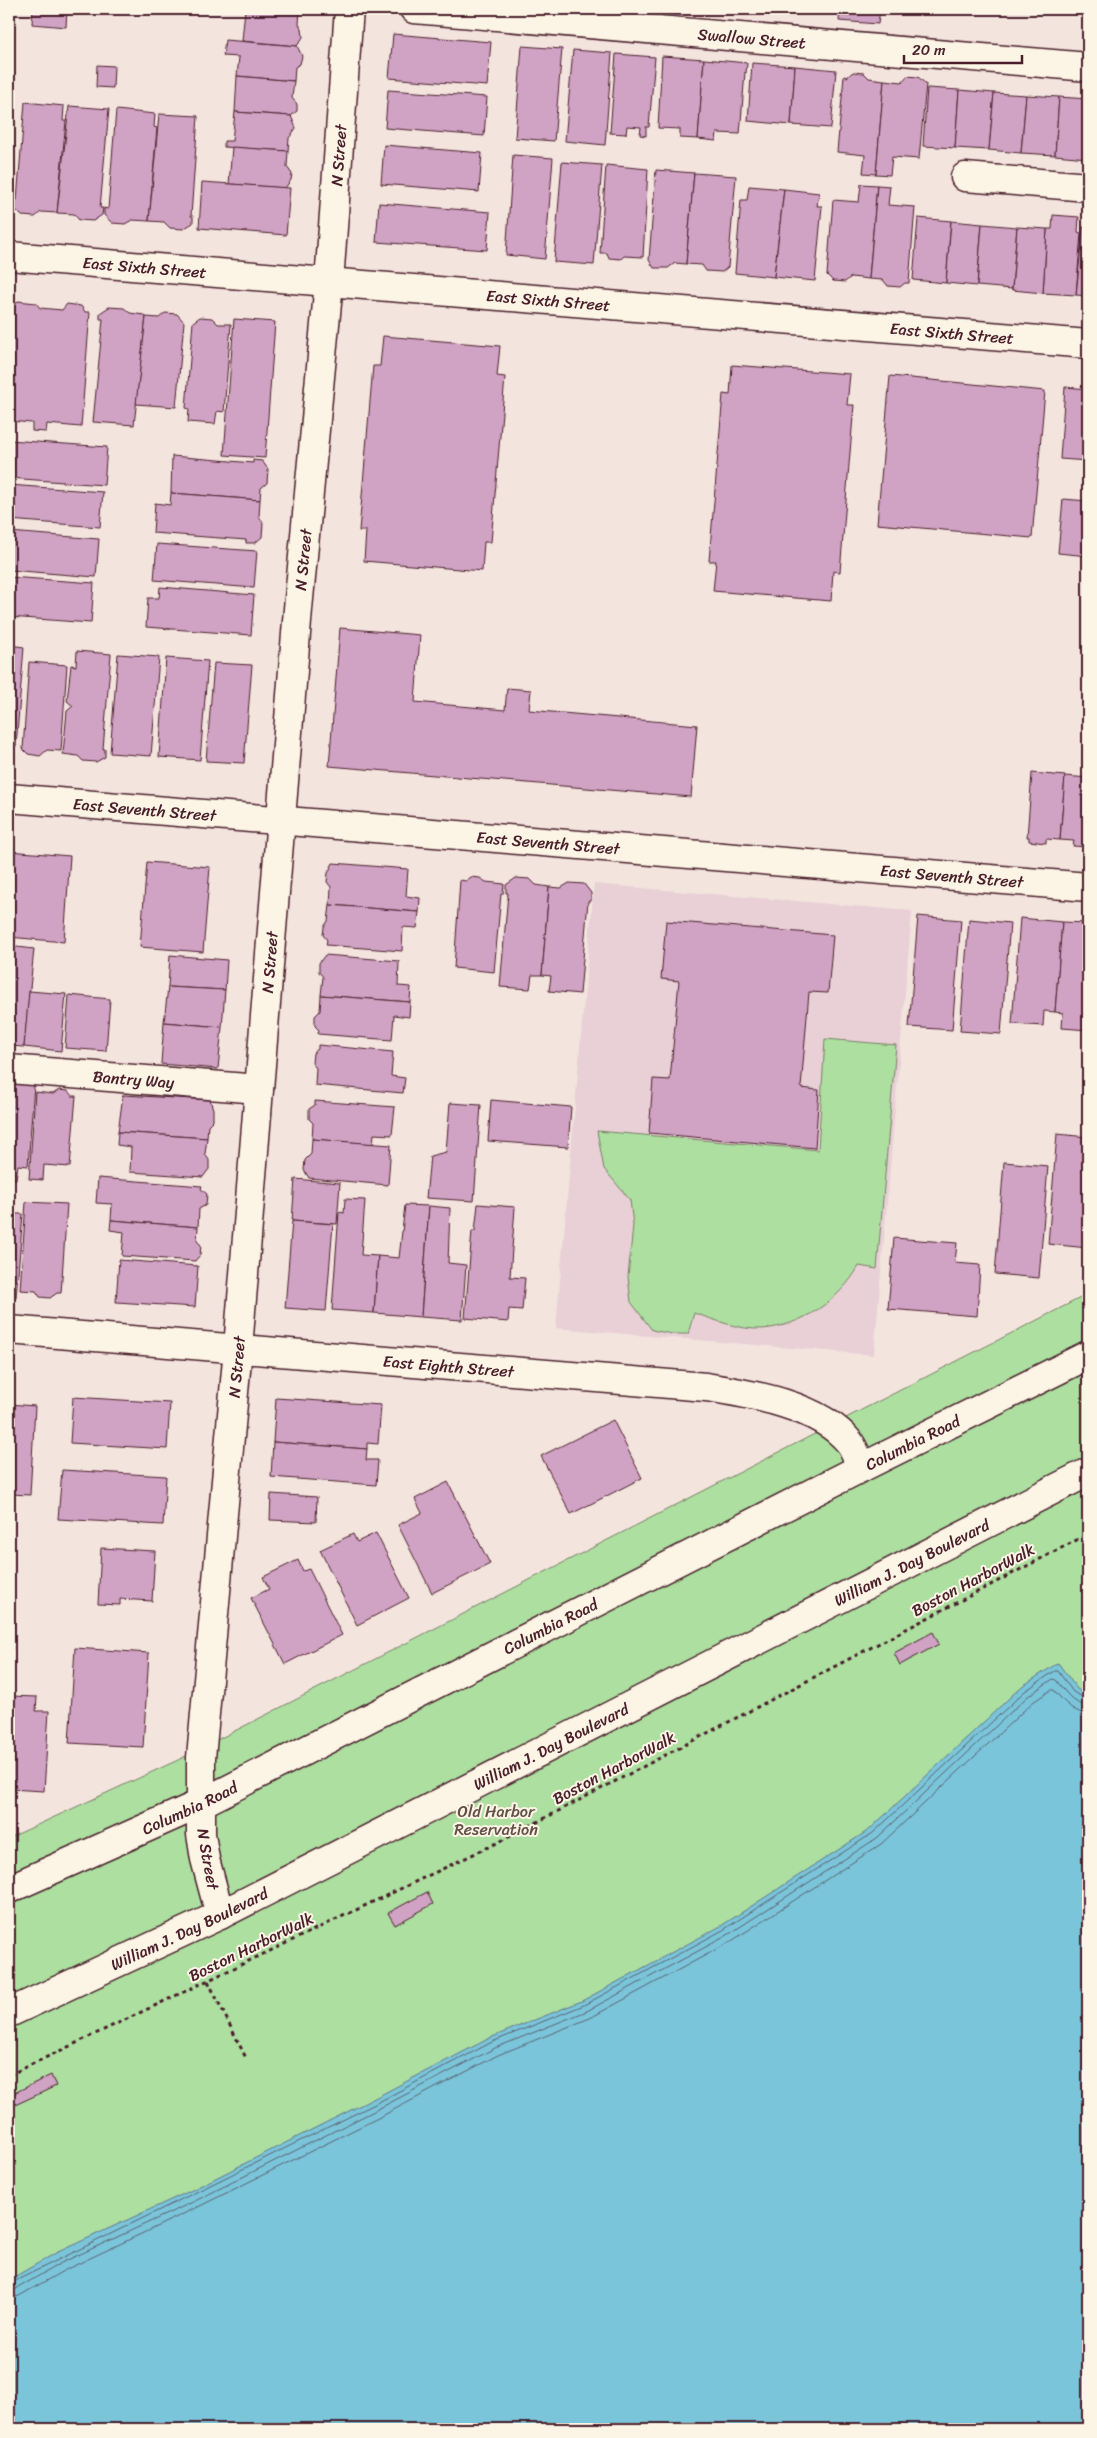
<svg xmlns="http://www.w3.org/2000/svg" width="1097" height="2438" font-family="Sriracha,sans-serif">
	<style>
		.built { fill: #e8d0d6 }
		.green { fill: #acdfa0; stroke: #7b7f66 }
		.water { fill: #7ac5da; stroke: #678394 }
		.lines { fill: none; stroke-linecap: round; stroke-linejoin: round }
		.shore { stroke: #5d6171; stroke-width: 1 }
		.building { fill: #d0a2c4; stroke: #4a1f2b }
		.minor-casing { stroke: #4a1f2b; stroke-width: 31 }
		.major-casing { stroke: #4a1f2b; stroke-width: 31 }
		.path { stroke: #4a1f2b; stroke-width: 3; stroke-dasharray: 4 4; stroke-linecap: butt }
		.minor { stroke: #fcf5e5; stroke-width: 28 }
		.major { stroke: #fcf5e5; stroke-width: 28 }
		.labels { text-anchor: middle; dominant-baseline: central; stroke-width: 4; stroke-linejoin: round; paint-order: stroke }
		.street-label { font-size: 16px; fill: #4a1f2b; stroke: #fcf5e5 }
		.park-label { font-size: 16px; fill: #624f48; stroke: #fcf5e5 }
	</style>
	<rect width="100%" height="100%" fill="#f3e4de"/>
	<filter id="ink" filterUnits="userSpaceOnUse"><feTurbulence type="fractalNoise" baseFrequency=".02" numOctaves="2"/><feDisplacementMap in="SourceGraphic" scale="10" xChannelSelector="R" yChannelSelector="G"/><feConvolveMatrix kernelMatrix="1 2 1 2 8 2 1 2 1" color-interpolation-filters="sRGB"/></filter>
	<g filter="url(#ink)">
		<polygon class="built" points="594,884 912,911 874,1355 556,1328"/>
		<g class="green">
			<path d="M825,1039L896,1045L877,1269L859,1266C840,1300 802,1326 762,1329C739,1330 715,1320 694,1313L688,1334H672L652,1330L631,1302L628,1277L633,1225L630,1200L604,1169L597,1131L818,1150Z"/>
			<polygon points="1088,1294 1088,1696 1077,1689 1058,1663 1021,1687 869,1830 721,1926 582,2001 490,2038 371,2100 190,2191 56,2253 9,2280 9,1838 178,1760"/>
		</g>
		<polygon class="water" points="1058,1663 1077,1689 1088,1696 1088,2429 9,2429 9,2280 56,2253 190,2191 371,2100 490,2038 582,2001 721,1926 869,1830 1021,1687"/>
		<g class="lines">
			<g class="shore">
				<polyline points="9,2284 373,2105 492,2042 584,2005 723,1930 873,1833 1025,1691 1055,1671 1058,1671 1073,1692 1088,1700"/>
				<path d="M9,2290L16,2289L61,2263L195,2201L376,2110L495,2048L587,2011L726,1936L877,1838L1028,1696L1053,1679L1056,1680C1065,1691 1073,1705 1088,1706"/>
				<path d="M9,2298L19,2296L65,2270L198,2207L380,2117L498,2055L590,2018L730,1942L881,1844L1033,1702L1051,1690H1054C1063,1701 1073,1713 1088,1714"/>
			</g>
		</g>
		<g class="building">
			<polygon points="33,9 67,9 66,27 32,24"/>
			<polygon points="245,9 300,9 299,24 302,29 303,37 297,46 242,41"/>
			<polygon points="840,9 880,9 878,24 839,21"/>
			<polygon points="393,34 491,42 487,86 389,78"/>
			<polygon points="225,40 297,46 302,56 300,64 295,67 294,81 237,76 239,57 223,56"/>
			<polygon points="522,46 562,49 554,141 515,138"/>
			<polygon points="573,50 612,53 605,145 565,141"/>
			<polygon points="616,54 655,57 649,127 646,127 646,136 640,135 641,127 627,126 626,134 610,133"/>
			<polygon points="662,56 704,59 698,139 680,138 680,129 658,128"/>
			<polygon points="704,59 747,63 746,73 745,72 740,134 717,133 716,141 698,139"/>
			<polygon points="752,63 795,66 791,125 748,121"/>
			<polygon points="97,65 114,66 113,88 96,87"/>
			<polygon points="795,66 836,70 831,128 791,125"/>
			<polygon points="853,72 864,73 869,78 884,80 876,174 863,173 865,155 837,152 844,76 847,77"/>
			<polygon points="237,76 294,81 292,98 297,104 297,111 291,116 235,112"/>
			<polygon points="907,76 918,77 926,84 919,159 892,157 890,175 876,174 884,80 902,82"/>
			<polygon points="927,88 959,90 955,148 923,146"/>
			<polygon points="388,90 487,97 484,136 385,128"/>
			<polygon points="959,90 994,93 989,150 955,148"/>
			<polygon points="994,93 1026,95 1021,153 989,150"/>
			<polygon points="1026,95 1059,97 1055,155 1021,153"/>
			<polygon points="1059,97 1088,99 1087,158 1055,155"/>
			<polygon points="25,102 64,106 63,121 66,121 57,213 41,212 35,217 22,216 14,208 15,200 17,200"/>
			<polygon points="69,106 109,109 100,208 103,208 102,215 93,221 79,220 74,214 57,213"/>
			<polygon points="116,110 155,114 154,127 157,128 149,221 132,220 125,224 112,223 104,215 104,208 108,209"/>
			<polygon points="235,112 291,116 296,128 289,138 288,151 224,147 224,141 232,141"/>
			<polygon points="159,114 198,116 191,216 193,216 193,223 183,229 170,228 164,222 149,221"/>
			<polygon points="384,145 482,153 479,192 381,184"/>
			<polygon points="232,147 288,151 287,167 292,174 291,180 285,188 229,184"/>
			<polygon points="513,155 553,158 545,259 506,255"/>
			<polygon points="562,162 602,165 594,265 554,262"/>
			<polygon points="606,165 648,169 643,257 624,256 621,259 609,258 607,253 600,253"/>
			<polygon points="656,170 694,173 686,264 675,263 668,268 654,268 649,260"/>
			<polygon points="694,173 736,176 728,267 722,272 706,271 702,265 686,264"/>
			<polygon points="202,182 290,188 286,235 199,228"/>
			<polygon points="861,184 877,185 869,279 851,277 845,282 833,281 827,275 833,200 859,202"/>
			<polygon points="877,185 890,186 888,205 915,207 909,283 905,283 900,287 888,286 883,280 869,279"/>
			<polygon points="749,186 784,189 774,277 735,273 741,200 747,200"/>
			<polygon points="784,189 819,193 817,206 822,206 815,281 774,277"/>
			<polygon points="379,203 490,212 487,250 376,242"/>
			<polygon points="1053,215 1079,217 1078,232 1081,233 1076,295 1043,293 1047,229 1052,229"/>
			<polygon points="918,218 951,221 946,283 913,280"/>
			<polygon points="951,221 982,224 977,286 946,283"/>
			<polygon points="982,224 1017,227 1012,289 977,286"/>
			<polygon points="1017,227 1047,229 1043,293 1012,290"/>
			<polygon points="1083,227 1088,227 1088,296 1076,295"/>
			<polygon points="18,301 36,303 40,308 62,310 67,304 81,306 85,312 90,312 81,427 47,424 46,432 32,431 32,423 9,421 9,306 14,306"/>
			<polygon points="109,307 124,308 130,313 144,315 146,317 134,425 93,422 103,319 100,319 100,313"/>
			<polygon points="165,313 177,314 184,322 176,407 136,404 146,317 159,318"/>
			<polygon points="200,317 212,318 218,324 231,324 224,412 217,411 215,424 188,422 189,409 186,408 193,322"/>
			<polygon points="234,319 275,322 265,458 224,455"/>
			<polygon points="383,336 500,346 497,376 505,377 491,542 484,542 482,571 364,561 366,531 359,531 373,366 380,366"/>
			<polygon points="732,365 850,374 847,405 854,405 840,572 833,571 831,601 713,591 716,561 709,561 723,394 730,395"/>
			<polygon points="890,376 1045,391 1032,538 877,524"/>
			<polygon points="1065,387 1088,389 1088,461 1060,459"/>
			<polygon points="9,440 107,447 104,485 9,478"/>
			<polygon points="172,456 253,463 253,460 262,461 268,469 267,483 261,488 260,500 171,493"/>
			<polygon points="9,485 103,492 100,527 9,520"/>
			<polygon points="171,493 260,500 259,516 263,523 262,537 255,543 246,543 246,540 153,533 155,503 170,505"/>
			<polygon points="1063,499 1088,501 1088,556 1058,553"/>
			<polygon points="9,532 99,539 96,577 9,570"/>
			<polygon points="157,544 257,551 254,588 154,580"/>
			<polygon points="9,577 94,583 91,623 9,617"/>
			<polygon points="160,587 254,595 251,635 146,627 148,598 159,598"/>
			<polygon points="340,628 420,635 415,702 505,710 507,688 531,690 529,710 697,725 691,797 329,766"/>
			<polygon points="9,645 24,647 16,746 9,745"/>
			<polygon points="77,651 111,654 103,749 105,749 105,757 96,762 83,761 78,756 63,754 67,711 73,706 67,701 71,665 76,666"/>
			<polygon points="118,654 159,657 151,756 110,753"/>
			<polygon points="166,658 208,661 200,760 159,757"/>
			<polygon points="29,662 67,665 61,751 47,750 40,756 28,754 23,749"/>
			<polygon points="214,663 252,665 244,763 206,761"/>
			<polygon points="1032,773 1065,776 1060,840 1046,839 1046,843 1029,841 1029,837 1027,837"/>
			<polygon points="1065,776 1088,778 1088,847 1073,846 1074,841 1060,840"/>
			<polygon points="9,851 70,856 64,942 9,937"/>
			<polygon points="147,862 210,867 203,952 140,947"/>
			<polygon points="333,863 408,869 406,896 420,898 419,912 330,905 331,887 327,882 328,873"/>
			<polygon points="471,877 480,878 486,882 504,884 503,894 501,894 494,972 454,968 460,880 466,881"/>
			<polygon points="516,878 530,879 536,885 549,887 542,975 532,975 530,989 500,987 508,893 506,893 506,885"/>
			<polygon points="569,883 584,884 591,893 591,901 588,901 580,994 549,991 551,976 542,975 549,887 561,888"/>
			<polygon points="330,905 419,912 417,928 403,927 402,951 326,945 327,940 323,935 324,927 328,921"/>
			<polygon points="918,916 961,920 952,1030 909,1027"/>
			<polygon points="1020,918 1062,922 1055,1012 1044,1011 1043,1026 1012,1024"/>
			<polygon points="969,919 1010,923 1001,1034 960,1031"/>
			<polygon points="666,921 833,935 828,993 809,992 801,1088 819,1090 815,1148 649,1133 653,1079 670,1080 679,981 661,979"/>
			<polygon points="1062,922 1088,923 1088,1030 1062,1028 1063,1013 1055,1012"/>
			<polygon points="9,946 34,949 24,1047 9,1046"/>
			<polygon points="170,955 227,960 225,990 168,987"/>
			<polygon points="325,955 399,961 398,986 411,987 410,1002 321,995 323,977 319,972 319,963"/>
			<polygon points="168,987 225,990 222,1027 164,1022"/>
			<polygon points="29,991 66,994 61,1051 24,1047"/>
			<polygon points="69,995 110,999 106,1051 65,1048"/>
			<polygon points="321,995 410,1002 409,1017 394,1015 392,1040 318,1034 319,1030 315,1026 315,1016 320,1011"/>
			<polygon points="164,1022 222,1027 218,1069 161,1064"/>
			<polygon points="318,1045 393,1052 391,1076 405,1078 403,1093 315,1085 316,1068 312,1063 313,1053 318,1049"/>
			<polygon points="9,1083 34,1085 28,1166 18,1165 16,1179 9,1179"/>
			<polygon points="59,1090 68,1091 72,1096 76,1096 70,1167 44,1165 43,1180 29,1179 35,1092 53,1094"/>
			<polygon points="123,1095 210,1100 213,1109 213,1120 208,1125 207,1138 118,1132"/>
			<polygon points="491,1100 571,1107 568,1147 488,1141"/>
			<polygon points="315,1101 395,1107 392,1135 374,1134 373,1144 312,1139 313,1123 309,1119 309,1109 315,1105"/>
			<polygon points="450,1103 481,1105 474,1201 426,1198 430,1156 446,1152"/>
			<polygon points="118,1132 207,1138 205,1154 209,1160 209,1169 203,1177 130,1172 131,1147 117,1145"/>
			<polygon points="1057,1134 1088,1137 1088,1248 1048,1244"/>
			<polygon points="312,1139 391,1145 388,1185 309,1178 304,1170 305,1160 311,1154"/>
			<polygon points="1004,1162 1048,1166 1039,1278 995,1274"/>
			<polygon points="98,1178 202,1186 201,1189 207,1194 206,1205 199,1209 198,1227 111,1220 112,1204 96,1203"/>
			<polygon points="295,1179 340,1183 337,1224 292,1221"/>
			<polygon points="9,1197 14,1198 12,1214 23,1214 16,1297 9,1297"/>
			<polygon points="345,1199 365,1200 361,1255 378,1256 374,1313 332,1310 339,1212 344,1213"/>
			<polygon points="26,1202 67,1204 61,1293 57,1293 50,1298 40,1297 36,1291 20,1290"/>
			<polygon points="478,1204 515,1207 510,1277 525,1278 522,1310 509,1309 508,1322 465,1318 472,1231 475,1231"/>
			<polygon points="405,1205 429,1206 421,1317 374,1313 378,1256 399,1258"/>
			<polygon points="429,1206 450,1208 448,1263 466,1265 462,1320 421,1317"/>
			<polygon points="111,1220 198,1227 197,1241 201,1245 200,1255 195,1261 122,1256 124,1232 110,1230"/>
			<polygon points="292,1221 333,1224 326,1311 285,1308"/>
			<polygon points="894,1238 957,1243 955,1263 980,1265 977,1316 888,1309"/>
			<polygon points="119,1260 198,1266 195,1307 116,1302"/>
			<polygon points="73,1397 170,1403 167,1449 70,1443"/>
			<polygon points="276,1398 381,1405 378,1444 367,1443 367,1449 273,1442"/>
			<polygon points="9,1404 35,1406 30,1495 9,1494"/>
			<polygon points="613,1420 642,1478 571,1514 541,1456"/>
			<polygon points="273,1442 367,1449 366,1460 378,1460 376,1485 271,1477"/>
			<polygon points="62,1470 166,1476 163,1525 58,1519"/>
			<polygon points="448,1482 490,1564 432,1593 398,1525 422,1513 415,1499"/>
			<polygon points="271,1494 317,1497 316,1522 270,1520"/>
			<polygon points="376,1533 409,1598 357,1625 320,1550 353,1534 357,1542"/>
			<polygon points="101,1548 155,1551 152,1601 120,1599 120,1605 98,1604"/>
			<polygon points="298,1560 303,1571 309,1569 342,1635 285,1664 251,1598 269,1589 263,1577"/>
			<polygon points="9,1619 14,1619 12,1649 9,1649"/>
			<polygon points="933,1632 939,1644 900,1665 894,1653"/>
			<polygon points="75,1648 149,1653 143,1747 69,1743"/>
			<polygon points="10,1696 37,1697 36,1711 49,1711 44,1791 9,1789"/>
			<polygon points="427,1892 433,1904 395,1925 388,1913"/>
			<polygon points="51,2075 56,2086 15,2105 10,2095"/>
		</g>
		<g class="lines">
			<defs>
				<g id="minor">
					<path id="s1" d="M414,9L1088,67"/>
					<polyline points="965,177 1088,187"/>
					<path id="s2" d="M9,256L1088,344"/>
					<path id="s3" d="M9,798L1088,887"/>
					<path id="s4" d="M9,1069L259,1089"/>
					<path id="s5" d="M9,1330L706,1387C751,1394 820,1405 850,1443C855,1450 858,1460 861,1468"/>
					<path id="s6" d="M220,1915L205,1859L201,1834V1758L238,1348L298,609L329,282L349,9"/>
				</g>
				<g id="major">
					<path id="s7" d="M9,1889L200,1804L861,1468L1088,1355"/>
					<path id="s8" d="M9,2013L220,1915L1088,1472"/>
				</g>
			</defs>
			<use href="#minor" class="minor-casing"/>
			<use href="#major" class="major-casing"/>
			<g class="path">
				<polyline points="208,1981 246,2058"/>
				<polyline points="9,2075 501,1841 1088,1534"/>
			</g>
			<use href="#minor" class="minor"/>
			<use href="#major" class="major"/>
		</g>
	</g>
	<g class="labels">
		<g class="street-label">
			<text stroke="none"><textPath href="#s1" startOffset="339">Swallow Street</textPath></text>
			<text stroke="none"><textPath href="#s6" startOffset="1768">N Street</textPath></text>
			<text stroke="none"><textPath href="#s2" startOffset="136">East Sixth Street</textPath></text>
			<text stroke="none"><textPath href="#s2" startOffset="541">East Sixth Street</textPath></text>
			<text stroke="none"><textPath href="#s2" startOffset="946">East Sixth Street</textPath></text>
			<text stroke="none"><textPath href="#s6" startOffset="1362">N Street</textPath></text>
			<text stroke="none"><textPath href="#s3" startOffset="136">East Seventh Street</textPath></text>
			<text stroke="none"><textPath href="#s3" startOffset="541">East Seventh Street</textPath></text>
			<text stroke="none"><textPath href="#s3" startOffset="946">East Seventh Street</textPath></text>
			<text stroke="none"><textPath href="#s6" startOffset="958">N Street</textPath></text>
			<text stroke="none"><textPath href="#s4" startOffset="125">Bantry Way</textPath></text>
			<text stroke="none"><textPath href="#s5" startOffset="441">East Eighth Street</textPath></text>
			<text stroke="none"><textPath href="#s6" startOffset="552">N Street</textPath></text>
			<text stroke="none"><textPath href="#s7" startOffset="1008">Columbia Road</textPath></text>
			<text stroke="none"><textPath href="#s8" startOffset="1009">William J. Day Boulevard</textPath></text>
			<text transform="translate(973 1580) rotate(-28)">Boston HarborWalk</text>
			<text stroke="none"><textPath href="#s7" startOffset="602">Columbia Road</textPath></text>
			<text stroke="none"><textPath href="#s8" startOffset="604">William J. Day Boulevard</textPath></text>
			<text transform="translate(614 1768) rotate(-28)">Boston HarborWalk</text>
			<text stroke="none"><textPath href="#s7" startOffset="198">Columbia Road</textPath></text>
			<text transform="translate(208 1859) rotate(80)">N Street</text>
			<text stroke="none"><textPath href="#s8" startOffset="199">William J. Day Boulevard</textPath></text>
			<text transform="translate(251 1947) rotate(-26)">Boston HarborWalk</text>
		</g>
		<g class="park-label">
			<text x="496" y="1811">Old Harbor<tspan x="496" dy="18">Reservation</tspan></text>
		</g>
	</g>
	<rect width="1097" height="2438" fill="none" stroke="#fcf5e5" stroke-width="30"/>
	<rect x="15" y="15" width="1067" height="2408" fill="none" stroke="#4a1f2b" stroke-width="2" filter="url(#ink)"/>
	<path d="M904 55v8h118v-8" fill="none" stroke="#4a1f2b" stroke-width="2.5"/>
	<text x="912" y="55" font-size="15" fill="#4a1f2b" stroke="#fcf5e5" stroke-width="4" paint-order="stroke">20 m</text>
</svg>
